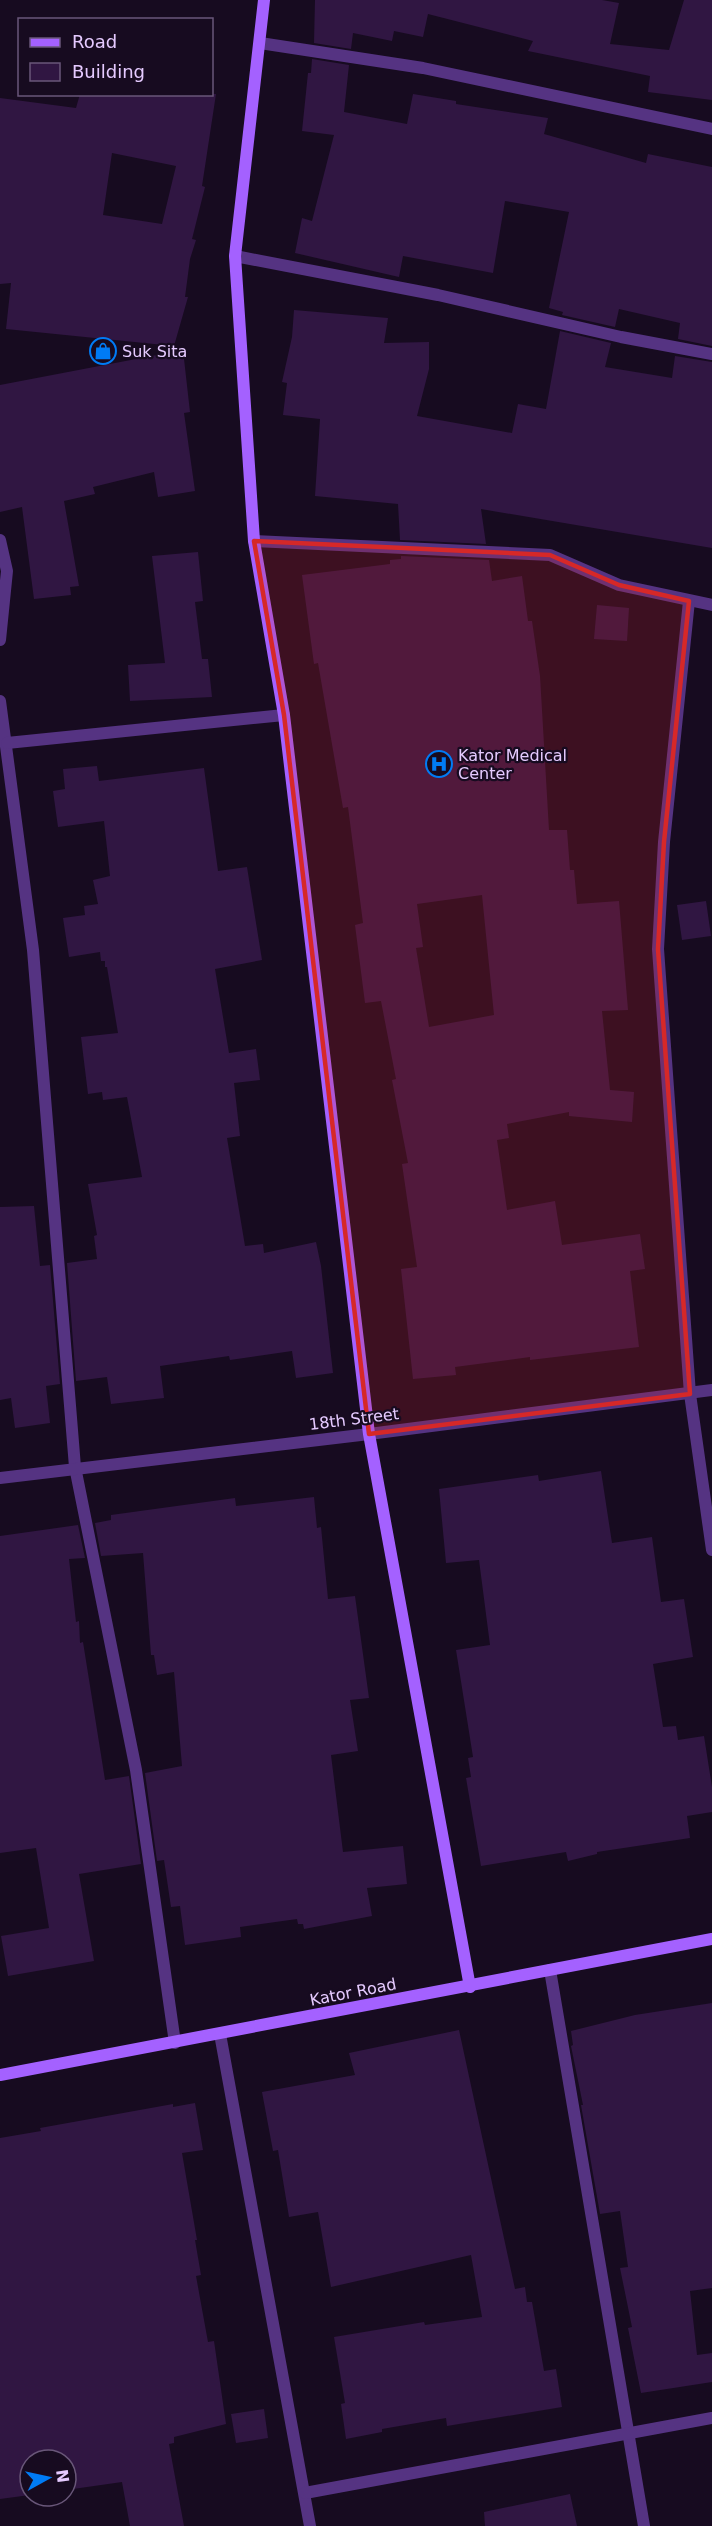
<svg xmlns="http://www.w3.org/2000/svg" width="712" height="2526" font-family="'DejaVu Sans',sans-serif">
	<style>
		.building { fill: #301642; fill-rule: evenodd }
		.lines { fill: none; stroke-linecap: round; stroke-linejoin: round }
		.street { stroke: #553382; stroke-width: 12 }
		.secondary { stroke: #a461ff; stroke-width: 12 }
		.marked { fill: #d62828; fill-opacity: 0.2; stroke: #d62828; stroke-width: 4.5; stroke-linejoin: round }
		.labels { text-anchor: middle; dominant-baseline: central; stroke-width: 4.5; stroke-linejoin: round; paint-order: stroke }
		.poi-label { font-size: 16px; fill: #e5caff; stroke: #170b20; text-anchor: start }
		.street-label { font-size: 16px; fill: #e5caff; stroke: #170b20 }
	</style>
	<rect width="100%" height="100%" fill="#170b20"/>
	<g class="building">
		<polygon points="315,0 602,0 619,3 610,44 669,50 684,0 712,0 712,100 648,92 650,76 528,51 533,41 428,14 423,37 394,31 392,41 353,33 351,49 314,43"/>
		<polygon points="312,59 349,65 344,112 407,124 413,94 456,101 456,104 548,118 544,134 646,163 648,154 712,167 712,346 678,339 680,323 619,309 615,327 562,315 563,312 549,308 569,212 505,201 493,273 403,256 399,277 295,253 302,218 312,221 334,135 302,131 308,73 311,73"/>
		<path d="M80,94H216L202,186L205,187L192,239L196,240L190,259L185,297H188L174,346L6,329L11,283L0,284V98L76,108ZM112,153L176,166L162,224L103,215Z"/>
		<polygon points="294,310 388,318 384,343 429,342 429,369 417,416 512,433 518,404 546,409 560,331 611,343 605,367 672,378 675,356 712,362 712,548 481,509 486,544 400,540 398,504 315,496 320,419 283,415 287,383 282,382 292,337"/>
		<polygon points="183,350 190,412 184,413 195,491 158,497 154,472 93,487 95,494 64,501 79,586 70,587 71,595 34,599 22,507 0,512 0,385"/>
		<polygon points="198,552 203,601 195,602 202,659 208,659 212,697 130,701 128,665 165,663 152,556"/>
		<path d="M401,556L489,560L492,581L522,576L528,621H532L540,676L549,830H567L570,870H574L577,904L619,901L628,1010L602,1011L610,1090L634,1092L632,1122L569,1116V1112L507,1124L509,1138L497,1140L507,1210L555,1201L562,1245L640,1234L645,1269L630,1271L639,1347L530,1360V1357L455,1367L456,1375L413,1379L401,1269L417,1267L402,1164L408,1163L392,1080L396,1079L381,1001L365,1003L355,925L363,923L348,807L343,808L318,663L314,664L302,575L390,564V560L401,559ZM482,895L494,1015L429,1027L416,948L423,947L417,904Z"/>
		<polygon points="597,605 629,608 627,641 594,639"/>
		<polygon points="97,766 99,781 204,768 218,871 247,867 262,960 215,969 229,1053 256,1049 260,1080 234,1083 240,1136 227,1138 245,1246 263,1244 264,1253 316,1242 321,1266 333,1373 296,1378 292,1351 230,1360 229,1356 160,1366 164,1398 111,1404 107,1377 76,1381 67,1263 97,1259 94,1236 97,1235 88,1184 142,1177 127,1097 103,1100 102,1092 88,1094 81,1037 118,1033 107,967 105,967 105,961 101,961 100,952 69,957 63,918 85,915 84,906 98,904 93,880 110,876 104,821 58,827 53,791 65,789 63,769"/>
		<polygon points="706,901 711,936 682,940 677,905"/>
		<polygon points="34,1206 40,1266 50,1265 60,1384 46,1386 50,1423 15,1428 11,1398 0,1400 0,1207"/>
		<polygon points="601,1471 612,1543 652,1537 661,1602 684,1599 693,1657 653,1664 663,1727 676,1726 678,1740 704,1736 712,1787 712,1812 687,1816 690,1838 597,1852 597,1854 568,1861 566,1852 481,1866 466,1778 471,1777 468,1758 473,1757 456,1650 490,1645 479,1560 446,1563 439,1489 538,1475 539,1481"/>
		<polygon points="314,1497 317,1528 321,1527 328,1599 355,1596 369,1698 350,1700 358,1751 331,1755 343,1852 403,1846 407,1884 367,1888 372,1916 304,1929 303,1924 298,1924 297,1919 240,1927 241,1937 185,1945 180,1906 171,1907 164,1860 157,1861 145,1773 182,1766 174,1672 157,1675 154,1655 151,1655 143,1553 101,1556 95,1523 111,1520 111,1515 235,1498 236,1506"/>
		<polygon points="78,1525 85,1558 69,1559 76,1622 79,1621 80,1643 83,1642 105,1780 129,1776 141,1864 79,1874 94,1961 8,1976 1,1936 49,1928 36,1848 0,1853 0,1536"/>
		<polygon points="712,2003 712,2288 690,2291 697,2355 712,2353 712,2382 641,2393 628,2328 632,2327 620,2268 628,2267 620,2211 600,2214 581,2105 583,2105 571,2046 573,2045 571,2031 635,2015"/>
		<polygon points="459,2030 515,2289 525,2287 527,2302 532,2302 544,2371 556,2369 562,2407 447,2426 446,2418 382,2429 382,2432 346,2439 341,2404 345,2403 334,2337 424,2322 425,2325 482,2317 471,2255 331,2287 318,2212 289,2217 278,2150 273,2151 262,2092 355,2075 349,2053"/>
		<polygon points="195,2103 203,2150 182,2153 197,2240 195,2240 201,2275 196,2276 208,2342 214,2341 226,2424 174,2437 174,2443 169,2444 184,2526 130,2526 122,2482 66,2490 66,2460 30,2460 30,2495 0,2499 0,2138 41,2131 40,2128 173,2104 173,2107"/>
		<polygon points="264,2409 268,2438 236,2443 231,2414"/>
		<polygon points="570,2494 577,2526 485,2526 484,2512"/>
	</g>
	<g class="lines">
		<g class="street">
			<polyline points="260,43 423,68 712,129"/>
			<polyline points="235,256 438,295 621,337 712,354"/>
			<polyline points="0,540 7,571 0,640"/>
			<polyline points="254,541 550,555 619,585 712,605"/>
			<polyline points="689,601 664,842 658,949 690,1394 712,1550"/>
			<polyline points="0,701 33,950 75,1467 136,1770 175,2043"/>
			<polyline points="7,743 284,715"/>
			<polyline points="0,1478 369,1434 712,1390"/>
			<polyline points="550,1970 644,2526"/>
			<polyline points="220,2034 310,2526"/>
			<polyline points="305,2493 712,2418"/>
		</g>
		<g class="secondary">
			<polyline points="264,0 235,256 254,541 284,715 369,1434 470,1987"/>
			<polyline points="0,2075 712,1939"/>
		</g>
	</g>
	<path class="marked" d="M254,541L550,555L619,585L689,601L664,842L658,949L690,1394L369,1434L284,715Z"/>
	<defs>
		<symbol id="shop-ring" viewBox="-11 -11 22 22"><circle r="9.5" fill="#170b20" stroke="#007bf5" stroke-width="1.5"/><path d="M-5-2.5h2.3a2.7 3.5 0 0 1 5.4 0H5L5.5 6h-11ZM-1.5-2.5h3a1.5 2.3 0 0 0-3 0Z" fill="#007bf5"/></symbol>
		<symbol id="hospital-ring" viewBox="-11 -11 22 22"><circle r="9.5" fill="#170b20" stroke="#007bf5" stroke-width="1.5"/><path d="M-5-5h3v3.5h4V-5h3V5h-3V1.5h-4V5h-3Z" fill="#007bf5"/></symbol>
	</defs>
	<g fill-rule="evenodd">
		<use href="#shop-ring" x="88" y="336" width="30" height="30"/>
		<use href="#hospital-ring" x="424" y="749" width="30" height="30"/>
	</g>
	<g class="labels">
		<g class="poi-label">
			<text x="122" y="351">Suk Sita</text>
			<text x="458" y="755">Kator Medical<tspan x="458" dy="18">Center</tspan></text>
		</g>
		<g class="street-label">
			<text transform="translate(354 1419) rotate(-7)">18th Street</text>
			<text transform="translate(353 1992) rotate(-11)">Kator Road</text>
		</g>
	</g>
	<rect x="18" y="18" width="195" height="78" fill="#170b20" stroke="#695779" stroke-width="1.5"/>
	<rect x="30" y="38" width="30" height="9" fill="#a461ff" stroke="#695779" stroke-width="1.5"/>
	<text x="72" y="48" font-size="18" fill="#e5caff">Road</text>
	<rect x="30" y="63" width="30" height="18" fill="#301642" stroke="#695779" stroke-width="1.5"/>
	<text x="72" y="78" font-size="18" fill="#e5caff">Building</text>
	<g transform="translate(48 2478) rotate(82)"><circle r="28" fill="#170b20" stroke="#695779" stroke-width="1.5"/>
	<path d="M0-4.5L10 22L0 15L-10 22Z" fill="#007bf5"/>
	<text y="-9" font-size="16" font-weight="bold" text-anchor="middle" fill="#e5caff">N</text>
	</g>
</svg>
